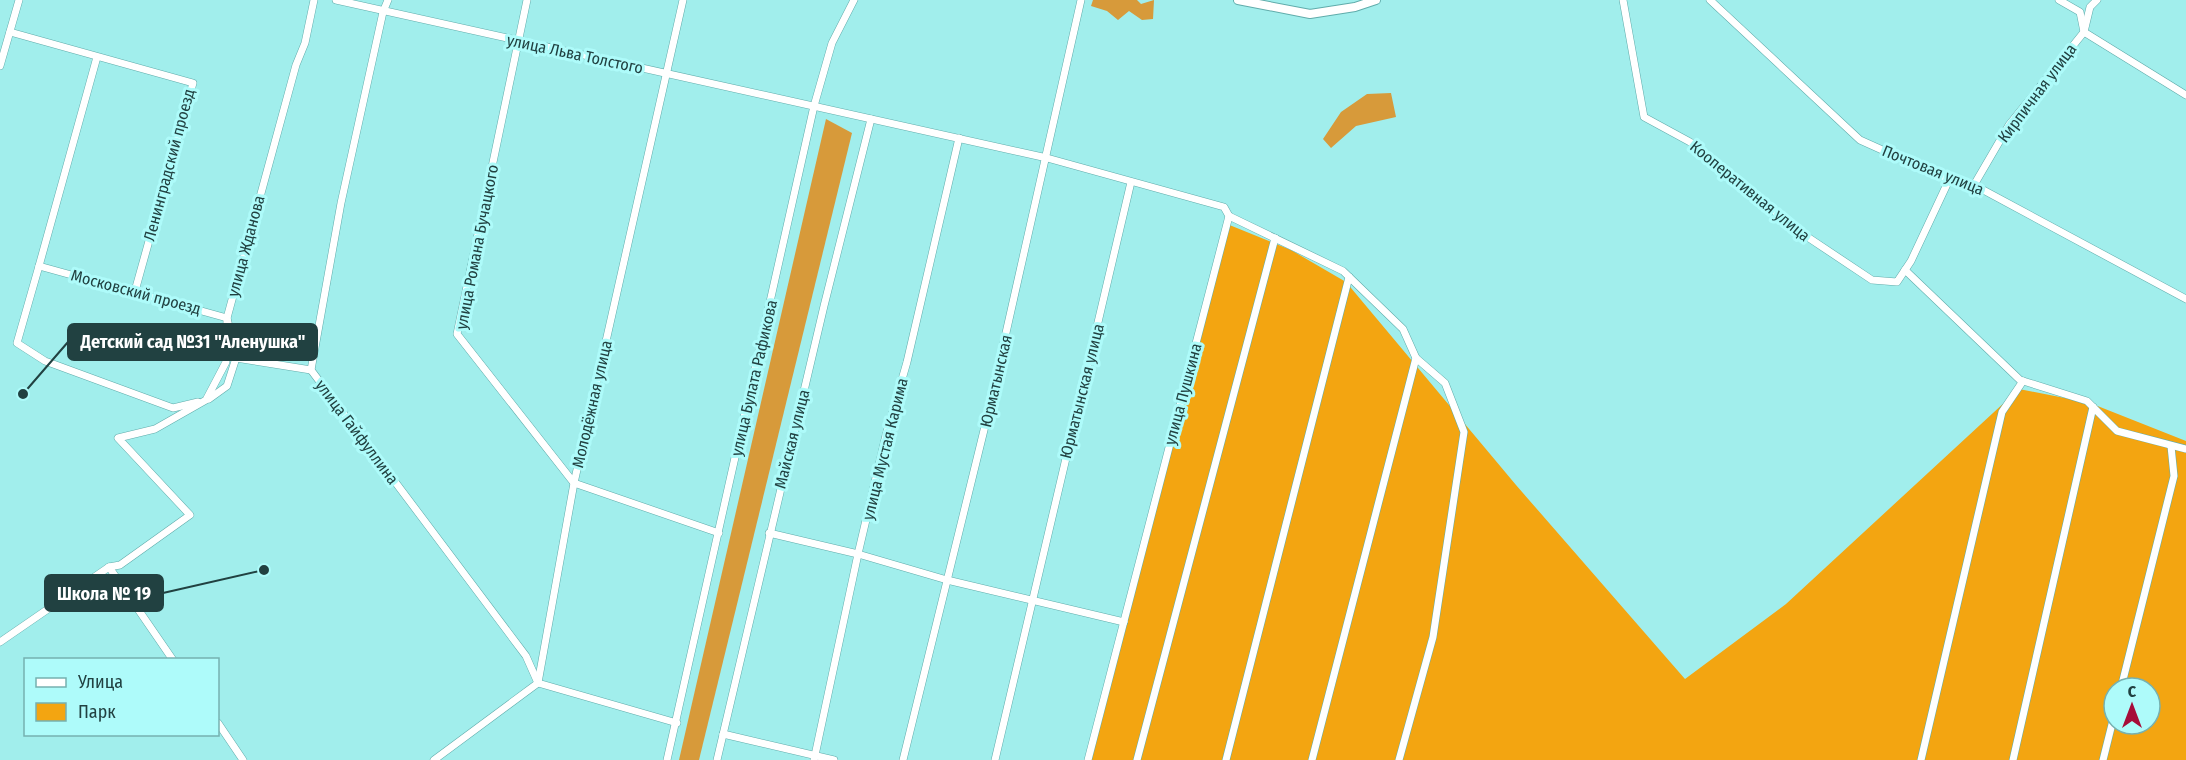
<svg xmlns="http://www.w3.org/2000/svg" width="2186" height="760" font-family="'Fira Sans Condensed',sans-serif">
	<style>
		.green { fill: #f3a511; fill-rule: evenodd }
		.forest { fill: #d79a3a }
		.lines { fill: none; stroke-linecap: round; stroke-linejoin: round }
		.minor-casing { stroke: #60acab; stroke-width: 8 }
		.tertiary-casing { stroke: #60acab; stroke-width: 10 }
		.minor { stroke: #fff; stroke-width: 7 }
		.tertiary { stroke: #fff; stroke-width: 8 }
		.labels { text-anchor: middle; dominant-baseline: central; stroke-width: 6; stroke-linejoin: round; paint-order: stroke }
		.street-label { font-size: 16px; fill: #214141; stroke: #aefbfa }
		.leader { fill: none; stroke: #214141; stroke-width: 2 }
		.callout-dot { fill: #214141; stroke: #aefbfa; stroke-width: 2 }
		.callout { fill: #214141; stroke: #214141; stroke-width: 2 }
		.callout-label { font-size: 18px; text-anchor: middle; font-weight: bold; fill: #fff }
	</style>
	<rect width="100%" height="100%" fill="#a1eeec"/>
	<path class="green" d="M1227,224L1291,250L1346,282L1516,485L1685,679L1786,604L2019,389L2090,403L2186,441V760H1089ZM2114,688H2150V724H2114Z"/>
	<g class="forest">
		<polygon points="1093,0 1137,0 1141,4 1154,0 1153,19 1142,20 1129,11 1118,20 1107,11 1091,6"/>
		<polygon points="1391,93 1396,117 1356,126 1331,148 1323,139 1341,112 1367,94"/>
		<polygon points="826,119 852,133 699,760 679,760"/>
	</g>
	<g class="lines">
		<defs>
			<g id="minor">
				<polyline points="336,0 1047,158 1224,207 1229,216 1088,760"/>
				<polyline points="388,0 383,12 341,203 311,370 526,656 538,683 677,723"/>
				<polyline points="527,0 457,334 574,483 719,533"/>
				<polyline points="1623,0 1644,117 1690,142 1800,232 1872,280 1897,282 1911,261 1949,180"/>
				<polyline points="1710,0 1860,140 1949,180 1974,185 2186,299"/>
				<polyline points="2059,0 2080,12 2084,32 2186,95"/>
				<polyline points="10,32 193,83 135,291"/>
				<polyline points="0,66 19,0"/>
				<polyline points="1974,185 2009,125 2084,32 2090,7 2097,0"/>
				<polyline points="1229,216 1343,271 1403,329 1416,358 1312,760"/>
				<polyline points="39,266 97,57"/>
				<polyline points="1905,270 2020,380 2087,401 2117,431 2186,449"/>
				<polyline points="209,399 227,386 236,358"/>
				<polyline points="198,402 173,408 45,361 17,343 39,266 227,318 236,358 311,370"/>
				<polyline points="769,533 858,554 947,580 1124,622"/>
				<polyline points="109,567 173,660"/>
				<polyline points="0,642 109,567 120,565 190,515 118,438 155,429 206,400 226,362 227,318 296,65 305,43 314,0"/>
				<polyline points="2121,688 2174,476 2171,446"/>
				<polyline points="218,723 243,760"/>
				<polyline points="723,734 834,760"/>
				<polyline points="434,760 538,683 574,483 683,0"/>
				<polyline points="667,760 814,106 832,43 854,0"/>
				<polyline points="717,760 824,306 871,119"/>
				<polyline points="814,760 858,554 886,435 907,362 959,138"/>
				<polyline points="903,760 985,426 1081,0"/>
				<polyline points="995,760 1131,182"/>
				<polyline points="1137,760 1275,238"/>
				<polyline points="1226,760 1349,277"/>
				<polyline points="1399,760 1433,637 1464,432 1445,383 1416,358"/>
				<polyline points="1921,760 2002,412 2023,381"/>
				<polyline points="2013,760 2093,407"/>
				<polyline points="2103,760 2114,716"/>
			</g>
			<polyline id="tertiary" points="1238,0 1310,14 1355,7 1376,0"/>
		</defs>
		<use href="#minor" class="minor-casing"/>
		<use href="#tertiary" class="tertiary-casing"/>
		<use href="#minor" class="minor"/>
		<use href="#tertiary" class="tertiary"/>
	</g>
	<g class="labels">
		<g class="street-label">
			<text transform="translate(575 54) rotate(12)">улица Льва Толстого</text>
			<text transform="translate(2037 93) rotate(-53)">Кирпичная улица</text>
			<text transform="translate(169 165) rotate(-75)">Ленинградский проезд</text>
			<text transform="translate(1933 170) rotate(22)">Почтовая улица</text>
			<text transform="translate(1750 191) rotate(39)">Кооперативная улица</text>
			<text transform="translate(246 246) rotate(-75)">улица Жданова</text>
			<text transform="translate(477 247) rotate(-79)">улица Романа Бучацкого</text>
			<text transform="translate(136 292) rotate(15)">Московский проезд</text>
			<text transform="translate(754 378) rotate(-77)">улица Булата Рафикова</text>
			<text transform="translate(996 381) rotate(-77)">Юрматынская</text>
			<text transform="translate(1082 391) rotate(-76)">Юрматынская улица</text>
			<text transform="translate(1183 394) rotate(-75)">улица Пушкина</text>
			<text transform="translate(592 404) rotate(-77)">Молодёжная улица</text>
			<text transform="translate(357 432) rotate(53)">улица Гайфуллина</text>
			<text transform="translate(792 439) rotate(-76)">Майская улица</text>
			<text transform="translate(885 449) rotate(-76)">улица Мустая Карима</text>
		</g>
	</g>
	<path class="leader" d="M23 394L68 342M264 570L163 593"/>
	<g class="callout-dot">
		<circle cx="23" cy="394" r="6"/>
		<circle cx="264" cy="570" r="6"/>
	</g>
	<g class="callout">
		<rect x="68" y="324" width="249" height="36" rx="6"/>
		<rect x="45" y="575" width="118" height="36" rx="6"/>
	</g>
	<g class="callout-label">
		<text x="193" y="348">Детский сад №31 "Аленушка"</text>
		<text x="104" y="600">Школа № 19</text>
	</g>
	<rect x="24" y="658" width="195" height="78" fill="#aefbfa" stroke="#76b1b0" stroke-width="1.5"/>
	<rect x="36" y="678" width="30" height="9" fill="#ffffff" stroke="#76b1b0" stroke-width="1.5"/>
	<text x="78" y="688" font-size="18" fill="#214141">Улица</text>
	<rect x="36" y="703" width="30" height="18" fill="#f3a511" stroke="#76b1b0" stroke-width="1.5"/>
	<text x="78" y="718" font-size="18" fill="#214141">Парк</text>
	<g transform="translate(2132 706)"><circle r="28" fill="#aefbfa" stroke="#76b1b0" stroke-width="1.5"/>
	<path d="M0-4.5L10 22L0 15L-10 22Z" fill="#a60d39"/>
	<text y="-9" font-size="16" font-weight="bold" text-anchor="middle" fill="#214141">С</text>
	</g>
</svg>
